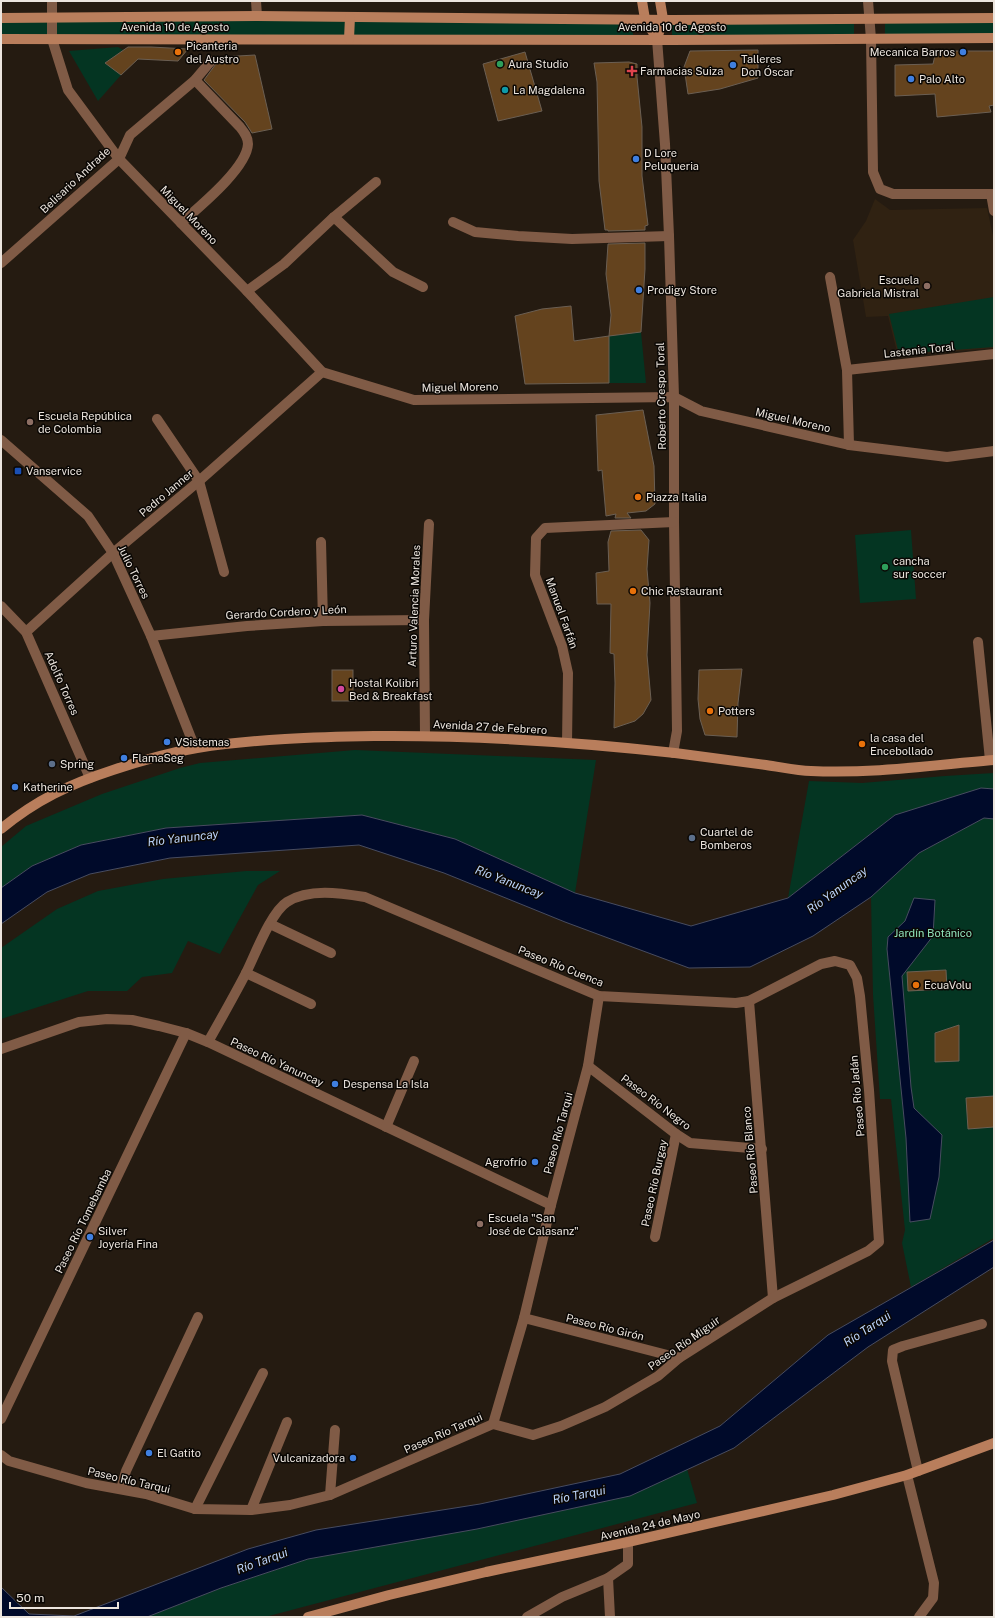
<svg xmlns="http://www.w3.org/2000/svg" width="995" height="1618" font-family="'Public Sans',sans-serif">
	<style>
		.built { fill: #302212 }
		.green { fill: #043522 }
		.water { fill: #000a2a; stroke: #474c60 }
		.building { fill: #64431e; stroke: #6b5f53 }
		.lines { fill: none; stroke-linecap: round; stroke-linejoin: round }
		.street { stroke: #805b46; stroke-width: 10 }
		.secondary { stroke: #b97e5c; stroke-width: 10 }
		.food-dot { fill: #e8710a; stroke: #0a0704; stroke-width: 1.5 }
		.shop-dot { fill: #3f7fe0; stroke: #0a0704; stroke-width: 1.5 }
		.leisure-dot { fill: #2e9e5b; stroke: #0a0704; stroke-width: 1.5 }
		.health-dot { fill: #e0444e; stroke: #0a0704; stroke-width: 1.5 }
		.culture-dot { fill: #0f9aa8; stroke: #0a0704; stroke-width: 1.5 }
		.education-dot { fill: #8d6e63; stroke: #0a0704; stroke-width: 1.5 }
		.transit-dot { fill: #1a4fb4; stroke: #0a0704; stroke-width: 1.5 }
		.hotel-dot { fill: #d1479c; stroke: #0a0704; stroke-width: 1.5 }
		.service-dot { fill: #5c6f8a; stroke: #0a0704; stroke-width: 1.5 }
		.labels { text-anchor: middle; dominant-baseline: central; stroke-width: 3; stroke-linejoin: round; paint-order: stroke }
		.street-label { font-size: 11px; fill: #ece5de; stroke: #0a0704 }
		.poi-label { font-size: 11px; fill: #ece5de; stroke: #0a0704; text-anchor: start }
		.park-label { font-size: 11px; fill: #8fe1b9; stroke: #0a0704 }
		.water-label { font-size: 12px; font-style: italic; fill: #bbd3fa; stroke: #0a0704 }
	</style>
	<rect width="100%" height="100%" fill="#251b11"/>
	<polygon class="built" points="875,199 890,210 987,208 994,240 994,348 898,356 888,316 866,317 853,240 866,221"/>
	<g class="green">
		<rect x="1" y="18" width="632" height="21"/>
		<polygon points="994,18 994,38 885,39 885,19"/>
		<polygon points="854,19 854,39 672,40 672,20"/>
		<polygon points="118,47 123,50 105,63 121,75 98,101 69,51"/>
		<polygon points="994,297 994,347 899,354 889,314"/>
		<polygon points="641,332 646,383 609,383 609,336"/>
		<polygon points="911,530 916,599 860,603 855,535"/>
		<polygon points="355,750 596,760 575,893 455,839 362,815 166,828 81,845 32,866 1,888 1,847 26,826 102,794 180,768 200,763"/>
		<polygon points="994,773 994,789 979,789 895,815 788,898 809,781 862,783 945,776"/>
		<polygon points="984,818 994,819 994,1238 911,1287 902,1243 905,1230 891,1099 880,1099 873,995 871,897 919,853"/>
		<polygon points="246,871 280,871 258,885 220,954 188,941 172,973 142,977 127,991 88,991 1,1019 1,948 57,909 98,891 163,879"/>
		<polygon points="687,1469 697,1503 265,1617 147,1617 221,1588 308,1559 477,1529 630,1496"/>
	</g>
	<g class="water">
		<polygon points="981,788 994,789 994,819 984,818 919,853 871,897 813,936 750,967 689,968 565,922 444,873 359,845 170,858 90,874 47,892 1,924 1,888 32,866 81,845 166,828 362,815 455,839 575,893 691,926 788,898 895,815"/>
		<polygon points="914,898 935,900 933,936 902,976 911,1087 914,1108 942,1135 939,1177 930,1219 910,1222 906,1138 887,949 888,937 905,921"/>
		<polygon points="994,1240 994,1267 868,1347 734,1448 630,1496 477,1529 308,1559 221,1588 147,1617 1,1617 1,1587 29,1614 74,1616 248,1549 316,1530 480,1504 620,1474 720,1426 828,1335"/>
	</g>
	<g class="building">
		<polygon points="128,47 151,47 188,49 178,61 138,59 121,75 105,63"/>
		<polygon points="758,50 758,78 720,89 688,94 684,67 690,51"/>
		<polygon points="936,51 994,51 994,105 989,106 991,112 937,117 935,94 895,96 895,65 933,64"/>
		<polygon points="525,52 542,111 498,121 483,64"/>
		<polygon points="255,55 272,129 252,133 245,122 204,80 221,57"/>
		<polygon points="629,62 637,64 637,77 642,127 642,176 648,225 645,226 645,230 608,231 608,230 605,230 599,181 597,82 594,63"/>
		<polygon points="645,243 645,269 641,332 609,336 611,315 606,274 608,244"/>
		<polygon points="571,306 574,341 609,336 609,383 525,384 515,316 542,309"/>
		<polygon points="643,410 654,466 655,504 646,511 627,513 631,518 615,518 616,514 606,516 602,470 598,471 596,415"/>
		<polygon points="641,530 649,540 647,569 650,603 647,655 651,700 643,714 635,721 614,728 615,683 614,654 610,653 611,604 597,604 596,573 609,571 608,542 611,531"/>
		<polygon points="742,669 738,703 737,737 705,735 700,719 698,699 699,670"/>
		<rect x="332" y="670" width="21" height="31"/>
		<polygon points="946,970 947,989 908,991 907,972"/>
		<polygon points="959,1025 959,1061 935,1062 935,1033"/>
		<polygon points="994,1096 994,1127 968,1129 966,1098"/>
	</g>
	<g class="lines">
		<g class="street">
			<polyline points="52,1 52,39 68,90 119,159 247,291 322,372 414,400 674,397 701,411 849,445 947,457 994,451"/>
			<polyline points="256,1 257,16"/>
			<polyline points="868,1 871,39 873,172 880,189 893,194 994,194"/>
			<polyline points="657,39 665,144 669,236 674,397 674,522 677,731 673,753"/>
			<polyline points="991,194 994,211"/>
			<polyline points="334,217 393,272 423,287"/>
			<polyline points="453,222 475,232 518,236 572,239 669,236"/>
			<path d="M181,223C199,207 247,168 248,144C248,137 244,132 240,127L195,80"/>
			<polyline points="1,263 119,159 130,135 195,80 211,61"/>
			<polyline points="830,277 847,370 849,445"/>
			<polyline points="247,291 284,264 334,217 376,182"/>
			<polyline points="847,370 994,354"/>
			<polyline points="157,419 199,481 224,572"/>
			<polyline points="1,440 88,516 113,553 151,636 195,748"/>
			<polyline points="321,542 323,621"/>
			<polyline points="1,606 26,632 90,778"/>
			<polyline points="26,632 113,553 199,481 322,372"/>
			<polyline points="151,636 247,626 323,621 424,620"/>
			<polyline points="978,642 990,760"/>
			<polyline points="425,736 424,620 429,524"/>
			<polyline points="567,743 568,673 562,646 535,575 536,538 545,528 674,522"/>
			<polyline points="270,924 331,953"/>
			<polyline points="246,973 311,1004"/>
			<polyline points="749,1001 773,1298"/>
			<path d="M208,1042C221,1019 234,996 246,973C255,955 271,912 287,902C309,888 340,893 365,897L599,996L736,1003L749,1001L821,964L835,961L850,965L857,978L860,996L869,1090L879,1242L868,1251L773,1298L679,1358L658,1376L605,1407L561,1426L533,1435L493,1424"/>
			<polyline points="1,1049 79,1022 107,1019 132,1020 159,1026 186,1033 208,1042 551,1205"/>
			<polyline points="588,1066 676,1134 690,1143 762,1149"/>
			<polyline points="386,1127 414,1061"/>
			<polyline points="655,1237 676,1134"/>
			<polyline points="524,1318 679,1358"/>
			<polyline points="1,1419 186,1033"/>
			<polyline points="493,1424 524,1318 551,1205 588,1066 599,996"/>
			<polyline points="1,1455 9,1461 86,1483 146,1494 195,1509 251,1510 290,1505 330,1495 493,1424"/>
			<polyline points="918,1471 892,1361 893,1350 903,1346 982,1324"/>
			<polyline points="907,1475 934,1583 933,1598 919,1617"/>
			<polyline points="121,1489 126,1471 198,1317"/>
			<polyline points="330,1495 335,1430"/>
			<polyline points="195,1509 263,1373"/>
			<polyline points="251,1510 287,1422"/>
			<polyline points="608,1578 610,1617"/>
			<polyline points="527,1617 562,1597 608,1578 628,1564 628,1542"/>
		</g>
		<g class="secondary">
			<polyline points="642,1 645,19 657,39"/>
			<polyline points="1,18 257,16 672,20 994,18"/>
			<polyline points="1,39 672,40 994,38"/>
			<polyline points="349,39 350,17"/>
			<polyline points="657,39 663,19 660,1"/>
			<path d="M1,829C36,800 70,784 113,770C140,761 168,753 197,748C255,739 315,737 374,736C475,735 575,742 675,753C705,757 735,761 766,765C781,767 796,771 811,771C872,774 933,765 994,760"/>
			<polyline points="308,1617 389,1595 486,1572 628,1542 833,1495 907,1475 994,1443"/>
		</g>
	</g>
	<g class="food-dot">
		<circle cx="178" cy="52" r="4"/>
		<circle cx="638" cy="497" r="4"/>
		<circle cx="633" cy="591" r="4"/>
		<circle cx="710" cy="711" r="4"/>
		<circle cx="862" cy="744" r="4"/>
		<circle cx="916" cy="985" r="4"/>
	</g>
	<g class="shop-dot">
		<circle cx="963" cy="52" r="4"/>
		<circle cx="733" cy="65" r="4"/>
		<circle cx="911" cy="79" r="4"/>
		<circle cx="636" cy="159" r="4"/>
		<circle cx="639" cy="290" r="4"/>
		<circle cx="167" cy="742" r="4"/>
		<circle cx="124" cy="758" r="4"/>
		<circle cx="15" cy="787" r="4"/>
		<circle cx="335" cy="1084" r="4"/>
		<circle cx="535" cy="1162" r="4"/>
		<circle cx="90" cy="1237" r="4"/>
		<circle cx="149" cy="1453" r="4"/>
		<circle cx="353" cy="1458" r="4"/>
	</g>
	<g class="leisure-dot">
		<circle cx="500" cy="64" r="4"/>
		<circle cx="885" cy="567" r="4"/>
	</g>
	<path class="health-dot" d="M630 65h4v4h4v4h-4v4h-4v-4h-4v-4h4z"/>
	<circle class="culture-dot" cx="505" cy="90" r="4"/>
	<g class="education-dot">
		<circle cx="927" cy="286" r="4"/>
		<circle cx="30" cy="422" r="4"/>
		<circle cx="480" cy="1224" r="4"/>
	</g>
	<rect class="transit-dot" x="14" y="467" width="8" height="8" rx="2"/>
	<circle class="hotel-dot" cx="341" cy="689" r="4"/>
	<g class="service-dot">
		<circle cx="52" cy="764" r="4"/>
		<circle cx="692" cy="838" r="4"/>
	</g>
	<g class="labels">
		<g class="street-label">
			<text x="175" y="27">Avenida 10 de Agosto</text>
			<text x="672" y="27">Avenida 10 de Agosto</text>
			<text transform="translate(75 180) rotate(-43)">Belisario Andrade</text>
			<text transform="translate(189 215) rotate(46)">Miguel Moreno</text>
			<text transform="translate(919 350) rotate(-6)">Lastenia Toral</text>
			<text transform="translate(460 387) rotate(-1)">Miguel Moreno</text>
			<text transform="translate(661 396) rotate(-91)">Roberto Crespo Toral</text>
			<text transform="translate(793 420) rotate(13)">Miguel Moreno</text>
			<text transform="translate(166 493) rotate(-40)">Pedro Janner</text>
			<text transform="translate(134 572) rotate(64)">Julio Torres</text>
			<text transform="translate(414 606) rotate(-88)">Arturo Valencia Morales</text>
			<text transform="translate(286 612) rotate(-3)">Gerardo Cordero y León</text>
			<text transform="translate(562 613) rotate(70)">Manuel Farfán</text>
			<text transform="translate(62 683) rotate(66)">Adolfo Torres</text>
			<text transform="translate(490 727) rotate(3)">Avenida 27 de Febrero</text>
			<text transform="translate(561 966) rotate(22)">Paseo Río Cuenca</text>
			<text transform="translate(277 1062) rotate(25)">Paseo Río Yanuncay</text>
			<text transform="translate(857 1096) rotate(-95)">Paseo Río Jadán</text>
			<text transform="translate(656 1102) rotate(37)">Paseo Río Negro</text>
			<text transform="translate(558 1133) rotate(-75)">Paseo Río Tarqui</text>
			<text transform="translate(750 1150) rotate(-95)">Paseo Río Blanco</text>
			<text transform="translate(654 1183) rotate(-78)">Paseo Río Burgay</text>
			<text transform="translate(83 1221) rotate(-64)">Paseo Río Tomebamba</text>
			<text transform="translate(605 1327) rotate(14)">Paseo Río Girón</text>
			<text transform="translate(684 1343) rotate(-35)">Paseo Río Miguir</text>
			<text transform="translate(443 1433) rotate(-24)">Paseo Río Tarqui</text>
			<text transform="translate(129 1480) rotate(13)">Paseo Río Tarqui</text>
			<text transform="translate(650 1525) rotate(-13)">Avenida 24 de Mayo</text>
		</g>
		<g class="poi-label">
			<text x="186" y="46">Picanteria<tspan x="186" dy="13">del Austro</tspan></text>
			<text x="955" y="52" text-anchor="end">Mecanica Barros</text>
			<text x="741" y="59">Talleres<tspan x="741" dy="13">Don Óscar</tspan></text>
			<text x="508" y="64">Aura Studio</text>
			<text x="640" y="71">Farmacias Suiza</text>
			<text x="919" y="79">Palo Alto</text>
			<text x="513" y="90">La Magdalena</text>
			<text x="644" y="153">D Lore<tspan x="644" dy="13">Peluqueria</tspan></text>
			<text x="919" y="280" text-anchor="end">Escuela<tspan x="919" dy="13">Gabriela Mistral</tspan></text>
			<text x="647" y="290">Prodigy Store</text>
			<text x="38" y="416">Escuela República<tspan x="38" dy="13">de Colombia</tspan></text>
			<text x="26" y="471">Vanservice</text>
			<text x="646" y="497">Piazza Italia</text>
			<text x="893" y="561">cancha<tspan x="893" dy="13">sur soccer</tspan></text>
			<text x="641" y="591">Chic Restaurant</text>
			<text x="349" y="683">Hostal Kolibri<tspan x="349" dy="13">Bed &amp; Breakfast</tspan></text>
			<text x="718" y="711">Potters</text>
			<text x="870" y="738">la casa del<tspan x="870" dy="13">Encebollado</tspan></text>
			<text x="175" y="742">VSistemas</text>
			<text x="132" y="758">FlamaSeg</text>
			<text x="60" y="764">Spring</text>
			<text x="23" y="787">Katherine</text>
			<text x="700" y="832">Cuartel de<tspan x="700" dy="13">Bomberos</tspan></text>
			<text x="924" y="985">EcuaVolu</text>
			<text x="343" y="1084">Despensa La Isla</text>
			<text x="527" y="1162" text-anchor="end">Agrofrío</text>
			<text x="488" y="1218">Escuela "San<tspan x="488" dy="13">José de Calasanz"</tspan></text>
			<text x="98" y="1231">Silver<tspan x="98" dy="13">Joyería Fina</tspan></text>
			<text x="157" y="1453">El Gatito</text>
			<text x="345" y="1458" text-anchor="end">Vulcanizadora</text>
		</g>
		<g class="park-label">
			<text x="933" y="933">Jardín Botánico</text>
		</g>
		<g class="water-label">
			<text transform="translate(183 838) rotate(-7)">Río Yanuncay</text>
			<text transform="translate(509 882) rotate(21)">Río Yanuncay</text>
			<text transform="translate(837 890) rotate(-36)">Río Yanuncay</text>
			<text transform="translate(867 1329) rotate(-33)">Río Tarqui</text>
			<text transform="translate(579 1495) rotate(-11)">Río Tarqui</text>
			<text transform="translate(262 1561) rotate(-20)">Río Tarqui</text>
		</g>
	</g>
	<rect width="995" height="1618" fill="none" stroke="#ece5de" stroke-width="4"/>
	<path d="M10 1602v6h108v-6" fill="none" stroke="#ece5de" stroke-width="2"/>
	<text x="16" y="1602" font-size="12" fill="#ece5de" stroke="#0a0704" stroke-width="3" paint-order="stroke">50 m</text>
</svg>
